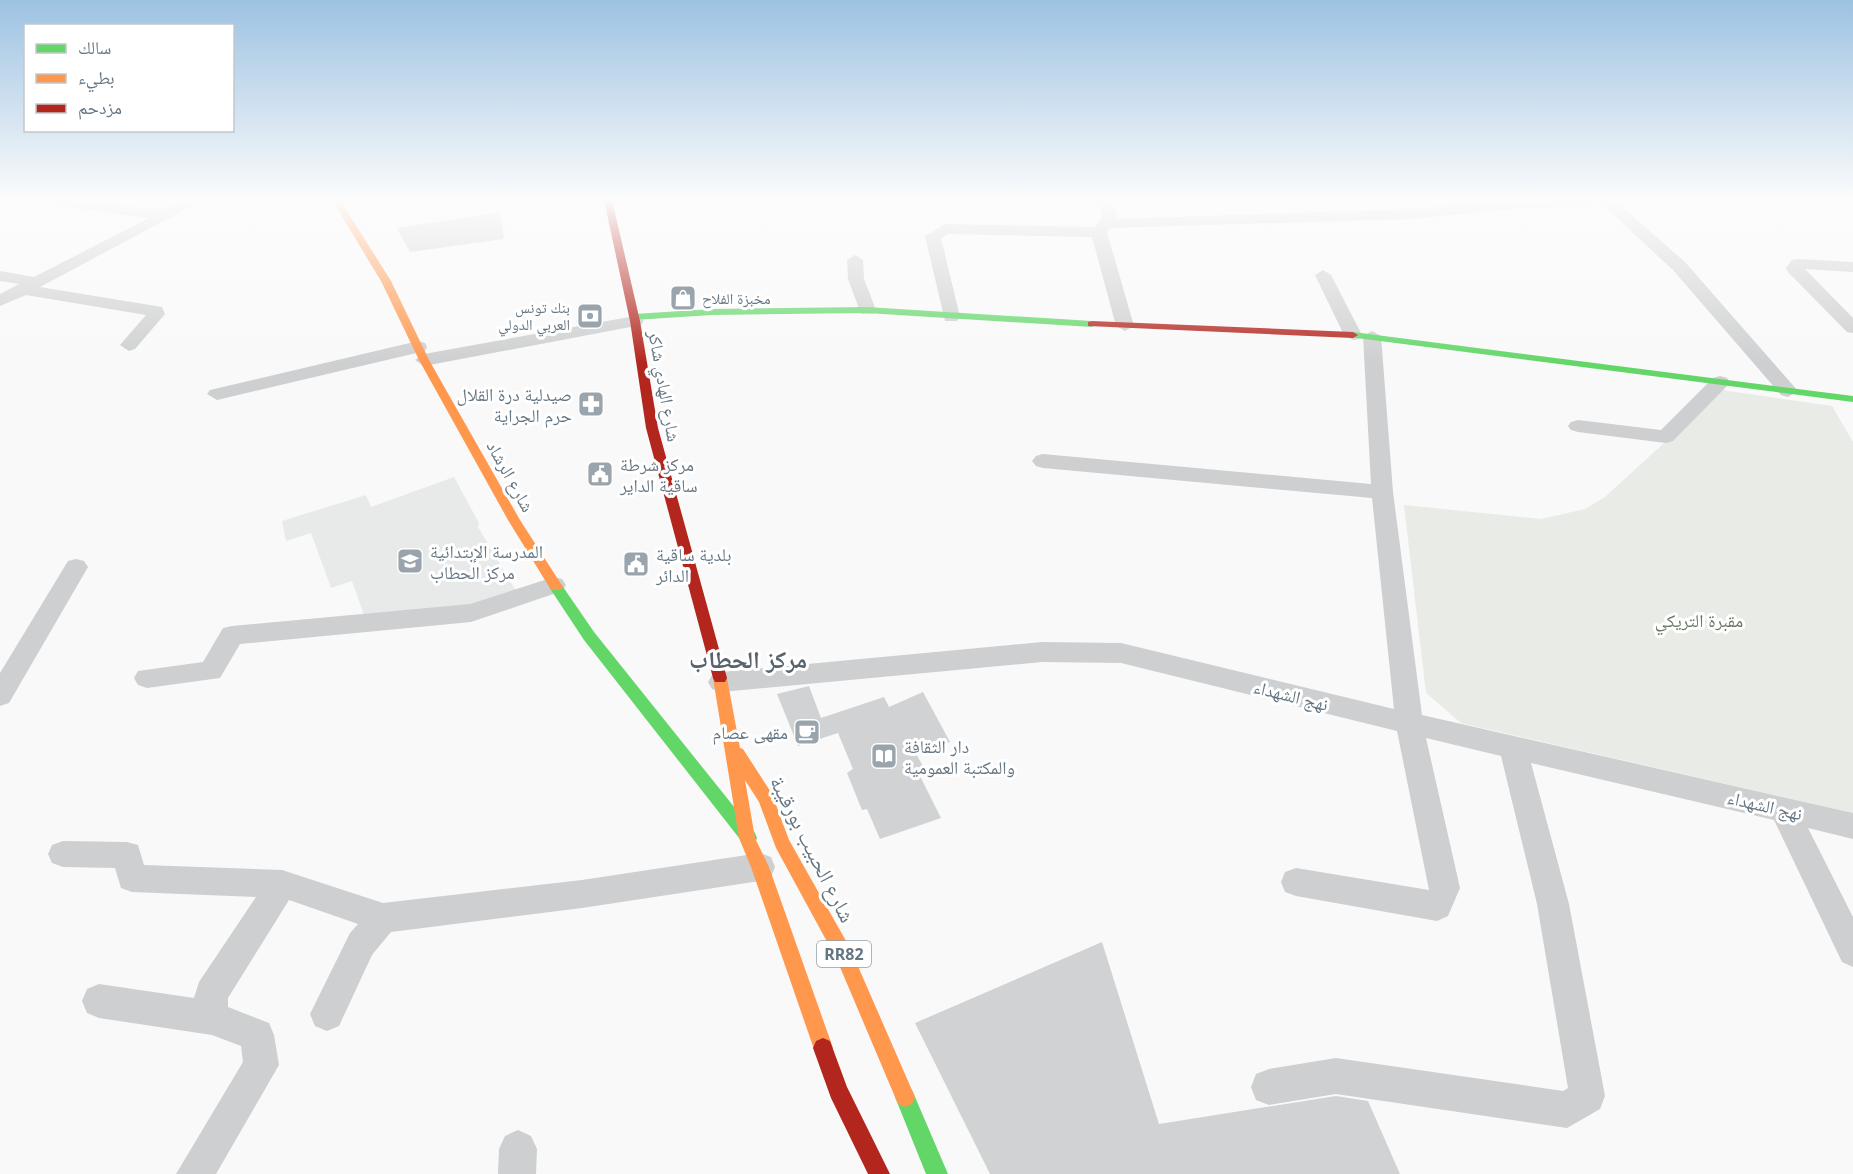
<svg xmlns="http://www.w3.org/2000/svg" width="1853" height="1174" font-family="'Noto Sans','Noto Naskh Arabic',sans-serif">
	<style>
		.built { fill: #e8e9e9 }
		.green { fill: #e8ebe6 }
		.building { fill: #d0d2d3 }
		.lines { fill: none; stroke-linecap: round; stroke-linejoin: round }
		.street { fill: #cecfd0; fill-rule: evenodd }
		.fast { fill: #63d668; fill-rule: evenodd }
		.slow { fill: #ff974d; fill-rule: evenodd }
		.jam { fill: #b3261e; fill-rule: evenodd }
		.labels { text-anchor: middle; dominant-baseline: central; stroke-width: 6; stroke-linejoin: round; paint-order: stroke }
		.far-poi-label { font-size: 15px; fill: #657683; stroke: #fff; text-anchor: start }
		.shield { fill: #fff; stroke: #939fa8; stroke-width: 1.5 }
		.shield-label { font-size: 16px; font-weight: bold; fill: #657683 }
		.street-label { font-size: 18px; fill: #657683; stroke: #fff }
		.poi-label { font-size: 18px; fill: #657683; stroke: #fff; text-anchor: start }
		.park-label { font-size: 18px; fill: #687a64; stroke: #fff }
		.near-street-label { font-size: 21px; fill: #657683; stroke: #fff }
		.district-label { font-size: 24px; font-weight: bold; fill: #57646e; stroke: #fff }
	</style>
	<rect width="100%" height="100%" fill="#f9f9f9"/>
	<polygon class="built" points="454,477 479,523 478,527 516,591 488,603 365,618 352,581 331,588 311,533 286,541 282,521 366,495 371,507"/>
	<polygon class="green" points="1722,390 1832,406 1853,442 1853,813 1461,723 1426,693 1404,505 1541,519 1585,509 1605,497"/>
	<g class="building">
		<polygon points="500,212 504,239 410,252 397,228"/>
		<polygon points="809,686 821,718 884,697 889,707 923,692 950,742 916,754 926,771 919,774 941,818 880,839 867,809 862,810 847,773 853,769 838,733 798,746 777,694"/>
		<polygon points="1102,942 1159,1124 1336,1096 1368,1101 1400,1174 990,1174 915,1023"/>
	</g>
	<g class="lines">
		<g class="street">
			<polygon points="36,200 66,200 163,210 184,200 203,200 40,287 162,307 165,314 135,349 129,351 120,345 146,315 26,295 0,306 0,294 19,284 0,281 0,271 34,277 149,218 39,203"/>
			<polygon points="1098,200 1113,200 1117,219 1409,209 1512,200 1627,200 1620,205 1685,262 1798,391 1788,397 1781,395 1673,270 1603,205 1513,209 1409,219 1110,228 1107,232 1134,326 1125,331 1116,326 1092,237 948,234 941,238 960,317 957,321 945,321 925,236 945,224 1095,227 1102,218"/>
			<polygon points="855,255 863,260 864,279 876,310 873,314 861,314 848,279 847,260"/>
			<polygon points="1798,259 1853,262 1853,272 1805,269 1853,318 1853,333 1847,332 1788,272 1786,268 1792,260"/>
			<polygon points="1323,270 1331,275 1362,335 1359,339 1353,340 1344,335 1315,275"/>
			<polygon points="635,316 644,321 641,325 424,366 415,360 424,354"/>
			<polygon points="1372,331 1381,336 1393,492 1422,715 1853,813 1853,839 1808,828 1853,917 1853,967 1842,962 1774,820 1531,763 1569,904 1605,1096 1600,1109 1567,1128 1336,1094 1269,1105 1256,1100 1251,1087 1256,1074 1269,1069 1336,1058 1563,1091 1568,1088 1537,904 1501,756 1426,738 1460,888 1448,916 1437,921 1296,896 1285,892 1281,882 1285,872 1296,868 1429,890 1397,731 1121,663 1042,662 721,692 712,689 708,682 712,675 721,672 1042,642 1121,643 1394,709 1372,498 1043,468 1036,466 1032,461 1036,456 1043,454 1371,484 1363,336"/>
			<polygon points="418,341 425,343 427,347 425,351 217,400 207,394 210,390"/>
			<polygon points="1720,376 1727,378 1730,382 1727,386 1673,441 1666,443 1578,432 1571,430 1568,426 1571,422 1578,420 1661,430 1713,378"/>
			<polygon points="76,559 84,561 88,567 9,703 0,706 0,673 68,561"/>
			<polygon points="554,577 562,579 566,585 562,591 471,622 240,644 220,678 147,688 138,685 134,678 138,671 203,662 223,628 232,626 470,604"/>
			<polygon points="63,841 127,842 138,845 144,865 282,870 383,903 582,880 760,853 771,857 775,867 771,877 760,881 582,908 391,932 372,955 339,1026 327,1031 315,1026 310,1014 350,933 358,924 289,900 228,998 228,1007 269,1023 274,1035 279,1065 216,1174 176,1174 243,1062 241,1046 212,1035 99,1018 87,1013 82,1001 87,989 99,984 194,998 199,982 256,897 132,892 121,888 115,868 63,867 52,863 48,854 52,845"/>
			<polygon points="518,1130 531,1136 537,1149 536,1174 498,1174 499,1149 505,1136"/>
		</g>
		<g class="fast">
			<polygon points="867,307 1092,321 1097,324 1092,327 867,313 712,315 634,320 629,317 634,314 712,309"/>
			<polygon points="1353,332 1853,396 1853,402 1349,337 1348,335"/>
			<polygon points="556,582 561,584 594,632 755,833 757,838 755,843 749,845 743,843 584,640 549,587"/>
			<polygon points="905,1087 912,1090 948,1174 926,1174 895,1097 898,1090"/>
		</g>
		<g class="slow">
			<polygon points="332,200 340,200 391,281 429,360 520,520 563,587 561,590 551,590 508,520 419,360 381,281"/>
			<polygon points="720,672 725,674 727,678 740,748 743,749 772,794 789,840 850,948 915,1097 912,1104 905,1107 898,1104 837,960 776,848 759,802 745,780 755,838 769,867 833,1048 830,1055 823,1058 816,1055 751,867 739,838 713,678 715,674"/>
		</g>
		<g class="jam">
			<polygon points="604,200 612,200 640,321 658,428 727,678 725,682 715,682 713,678 646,428 630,321"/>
			<polygon points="1092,321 1353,332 1358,335 1353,338 1088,326 1088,322"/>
			<polygon points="823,1038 830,1041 847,1087 890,1174 868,1174 831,1098 813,1048 816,1041"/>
		</g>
	</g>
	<linearGradient id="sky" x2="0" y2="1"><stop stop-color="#9dc2e2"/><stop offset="0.55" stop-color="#fcfcfc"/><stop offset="1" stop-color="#fcfcfc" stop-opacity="0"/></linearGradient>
	<rect width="1853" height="364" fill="url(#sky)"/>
	<defs>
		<symbol id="shop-square" viewBox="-11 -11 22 22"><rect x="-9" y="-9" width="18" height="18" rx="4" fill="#99a4ac" stroke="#fff"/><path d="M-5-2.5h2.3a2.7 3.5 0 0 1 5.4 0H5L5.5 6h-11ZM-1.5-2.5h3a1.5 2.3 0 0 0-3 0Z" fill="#fff"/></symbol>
		<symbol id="bank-square" viewBox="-11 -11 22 22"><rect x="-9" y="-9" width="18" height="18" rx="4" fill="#99a4ac" stroke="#fff"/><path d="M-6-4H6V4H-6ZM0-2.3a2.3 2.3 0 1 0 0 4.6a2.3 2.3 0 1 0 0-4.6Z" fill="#fff"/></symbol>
		<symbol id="pharmacy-square" viewBox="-11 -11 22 22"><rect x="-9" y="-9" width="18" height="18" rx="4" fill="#99a4ac" stroke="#fff"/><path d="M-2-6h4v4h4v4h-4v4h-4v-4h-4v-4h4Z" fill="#fff"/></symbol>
		<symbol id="civic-square" viewBox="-11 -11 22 22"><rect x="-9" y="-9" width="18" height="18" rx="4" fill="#99a4ac" stroke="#fff"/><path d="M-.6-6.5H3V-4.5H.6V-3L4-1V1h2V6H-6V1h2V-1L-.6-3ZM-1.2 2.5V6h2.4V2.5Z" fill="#fff"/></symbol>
		<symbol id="school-square" viewBox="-11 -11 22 22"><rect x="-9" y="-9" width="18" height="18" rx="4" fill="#99a4ac" stroke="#fff"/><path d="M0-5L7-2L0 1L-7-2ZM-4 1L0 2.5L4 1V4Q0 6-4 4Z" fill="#fff"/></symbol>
		<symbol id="cafe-square" viewBox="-11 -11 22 22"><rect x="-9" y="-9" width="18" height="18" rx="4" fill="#99a4ac" stroke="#fff"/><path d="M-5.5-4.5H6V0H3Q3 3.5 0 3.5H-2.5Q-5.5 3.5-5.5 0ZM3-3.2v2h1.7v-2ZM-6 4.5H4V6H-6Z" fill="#fff"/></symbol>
		<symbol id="library-square" viewBox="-11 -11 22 22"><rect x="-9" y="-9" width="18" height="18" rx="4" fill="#99a4ac" stroke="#fff"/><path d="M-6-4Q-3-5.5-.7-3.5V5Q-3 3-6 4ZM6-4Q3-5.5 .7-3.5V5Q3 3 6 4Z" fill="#fff"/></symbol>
	</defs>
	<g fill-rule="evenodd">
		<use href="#shop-square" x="668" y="283" width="30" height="30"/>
		<use href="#bank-square" x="575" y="301" width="30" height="30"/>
		<use href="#pharmacy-square" x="576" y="389" width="30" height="30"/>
		<use href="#civic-square" x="585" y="459" width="30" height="30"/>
		<use href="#school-square" x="395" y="546" width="30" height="30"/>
		<use href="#civic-square" x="621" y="549" width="30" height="30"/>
		<use href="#cafe-square" x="792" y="717" width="30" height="30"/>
		<use href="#library-square" x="869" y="741" width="30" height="30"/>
	</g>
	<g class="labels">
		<g class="far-poi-label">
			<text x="702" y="298">مخبزة الفلاح</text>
			<text x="570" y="307" text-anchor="end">بنك تونس<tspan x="570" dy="17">العربي الدولي</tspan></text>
		</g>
		<rect class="shield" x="817" y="941" width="54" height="26" rx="4.5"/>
		<g class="shield-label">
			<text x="844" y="954">RR82</text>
		</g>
		<g class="street-label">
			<text transform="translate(665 386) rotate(80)">شارع الهادي شاكر</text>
			<text transform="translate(511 476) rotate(61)">شارع الرشاد</text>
			<text transform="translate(1291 695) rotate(14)">نهج الشهداء</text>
			<text transform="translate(1765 805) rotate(13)">نهج الشهداء</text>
		</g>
		<g class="poi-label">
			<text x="572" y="394" text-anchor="end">صيدلية درة القلال<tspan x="572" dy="21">حرم الجراية</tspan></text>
			<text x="620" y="464">مركز شرطة<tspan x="620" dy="21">ساقية الداير</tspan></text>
			<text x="430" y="551">المدرسة الإبتدائية<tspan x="430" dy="21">مركز الحطاب</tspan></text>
			<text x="656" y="554">بلدية ساقية<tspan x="656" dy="21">الدائر</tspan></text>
			<text x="788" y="732" text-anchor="end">مقهى عصام</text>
			<text x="904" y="746">دار الثقافة<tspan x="904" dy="21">والمكتبة العمومية</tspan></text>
		</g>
		<g class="park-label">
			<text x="1699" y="620">مقبرة التريكي</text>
		</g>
		<g class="near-street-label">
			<text transform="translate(813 849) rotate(63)">شارع الحبيب بورقيبة</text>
		</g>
		<g class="district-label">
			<text x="748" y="658">مركز الحطاب</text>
		</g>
	</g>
	<rect x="24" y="24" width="210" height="108" fill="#ffffff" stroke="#c1c8cd" stroke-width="1.5"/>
	<rect x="36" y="44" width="30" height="9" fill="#63d668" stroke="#c1c8cd" stroke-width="1.5"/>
	<text x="78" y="54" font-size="18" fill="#657683">سالك</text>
	<rect x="36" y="74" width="30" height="9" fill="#ff974d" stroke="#c1c8cd" stroke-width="1.5"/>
	<text x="78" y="84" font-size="18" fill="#657683">بطيء</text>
	<rect x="36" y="104" width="30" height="9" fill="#b3261e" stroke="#c1c8cd" stroke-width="1.5"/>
	<text x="78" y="114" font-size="18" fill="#657683">مزدحم</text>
</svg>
